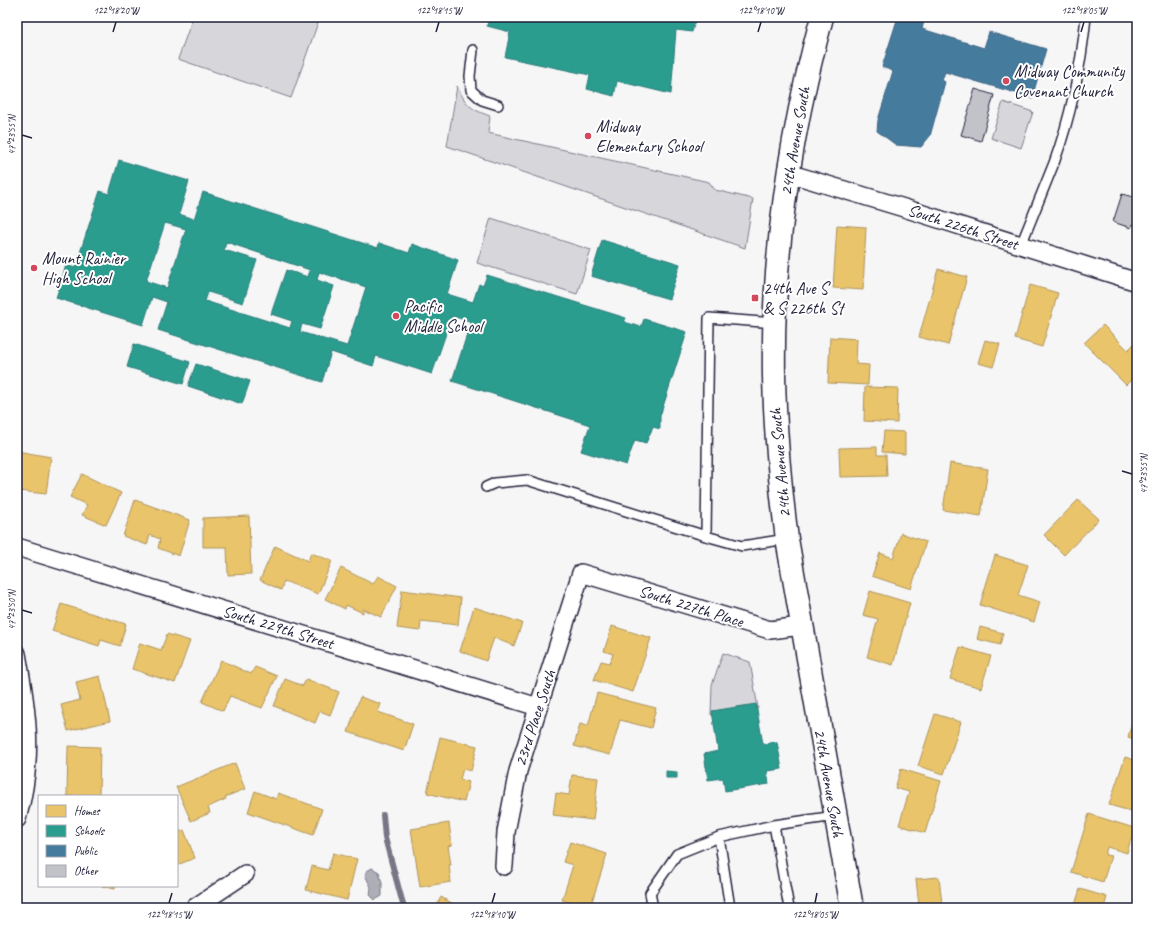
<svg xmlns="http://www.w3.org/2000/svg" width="1154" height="925" font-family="Caveat,sans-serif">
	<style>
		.green { fill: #d7d7db; stroke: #7c7c8b }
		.water { fill: #aeaeb7; stroke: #767685 }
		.homes { fill: #e9c46a; stroke: #ad935c }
		.schools { fill: #2a9d8f; stroke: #287876; fill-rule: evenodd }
		.public { fill: #457b9d; stroke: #3a6080 }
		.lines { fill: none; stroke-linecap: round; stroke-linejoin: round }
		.stream { stroke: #767685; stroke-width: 6 }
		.building { fill: #c2c2c9; stroke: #22223b }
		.lane-casing { stroke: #22223b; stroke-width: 12 }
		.street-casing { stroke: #22223b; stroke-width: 20 }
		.secondary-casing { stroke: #22223b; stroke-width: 25 }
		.lane { stroke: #fff; stroke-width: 9 }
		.street { stroke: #fff; stroke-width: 17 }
		.secondary { stroke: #fff; stroke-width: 22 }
		.ticks { fill: none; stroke: #22223b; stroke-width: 1.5 }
		.poi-dot { fill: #d1495b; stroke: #fff; stroke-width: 1.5 }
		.labels { text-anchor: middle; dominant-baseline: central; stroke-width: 4; stroke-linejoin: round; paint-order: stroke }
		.poi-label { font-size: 17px; fill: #22223b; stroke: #fff; text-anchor: start }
		.street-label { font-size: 17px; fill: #22223b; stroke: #fff }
		.neatline { fill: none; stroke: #22223b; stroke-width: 1.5 }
		.ticks-label { font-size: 10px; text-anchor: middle; fill: #22223b }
	</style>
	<rect width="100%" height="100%" fill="#f6f6f7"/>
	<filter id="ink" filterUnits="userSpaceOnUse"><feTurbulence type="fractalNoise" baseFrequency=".025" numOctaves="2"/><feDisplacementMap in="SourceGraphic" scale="8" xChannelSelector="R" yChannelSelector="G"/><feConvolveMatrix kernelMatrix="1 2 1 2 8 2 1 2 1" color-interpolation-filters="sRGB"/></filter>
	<g filter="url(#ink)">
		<g class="green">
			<polygon points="193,17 320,17 291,98 178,59"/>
			<path d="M457,86C466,105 470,109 490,116L488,133L709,182L715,190L753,199L745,248L447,146Z"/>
			<polygon points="1003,102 1033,112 1021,148 991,138"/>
			<polygon points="491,218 591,250 577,294 477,263"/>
			<polygon points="723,653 750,662 758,708 711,715 712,685"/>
		</g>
		<polygon class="water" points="372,868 379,872 382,883 382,896 375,900 370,895 371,887 365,875 367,871"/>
		<g class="homes">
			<polygon points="837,225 866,227 863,290 833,288"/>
			<polygon points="938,269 967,277 948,345 919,337"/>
			<polygon points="1030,285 1058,293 1042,347 1015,339"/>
			<polygon points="1103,325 1128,350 1135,343 1137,346 1137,374 1126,385 1084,343"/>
			<polygon points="830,337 857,339 856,364 869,365 868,385 828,383"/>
			<polygon points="985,340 1000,344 993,367 978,363"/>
			<polygon points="865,387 898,388 897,423 864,421"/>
			<polygon points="884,431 905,432 905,454 882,452"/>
			<polygon points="877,447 877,455 886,455 887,476 840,477 839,448"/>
			<polygon points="17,451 51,457 46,494 19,491 20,480 17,480"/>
			<polygon points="950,463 988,469 981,516 943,510"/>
			<polygon points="82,474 121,493 106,525 82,515 87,505 70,497"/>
			<polygon points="135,500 190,520 179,556 158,548 160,539 150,535 147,545 123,536"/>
			<polygon points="1078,500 1099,519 1064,555 1044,535"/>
			<polygon points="249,516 251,574 228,575 227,547 203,547 203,518"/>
			<polygon points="901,533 926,542 911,589 872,576 880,553 893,558"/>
			<polygon points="275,546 308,561 311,553 332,561 318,594 284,581 281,590 260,580"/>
			<polygon points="995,555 1028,565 1018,595 1040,602 1034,622 980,605"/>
			<polygon points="341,568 373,584 378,576 397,586 381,617 363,609 363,613 346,605 345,609 325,599"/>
			<polygon points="402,590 461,598 458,625 421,621 420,631 397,628"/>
			<polygon points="870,591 910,603 893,665 867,657 878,619 863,615"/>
			<polygon points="61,604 126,624 120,646 101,640 99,646 52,631"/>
			<polygon points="474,607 522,623 514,646 494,638 486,661 460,651"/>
			<polygon points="612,626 651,638 633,692 594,680 601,661 610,663 613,654 604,651"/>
			<polygon points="980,627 1003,633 1000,645 977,639"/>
			<polygon points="167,634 190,641 175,683 132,669 140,643 161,650"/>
			<polygon points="960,647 991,656 981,688 950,679"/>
			<polygon points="221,660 251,674 255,667 277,676 262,708 230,696 223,711 202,702"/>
			<polygon points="100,676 110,721 68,731 61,705 80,700 76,682"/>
			<polygon points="285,679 303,686 306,679 339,692 330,715 320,711 315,723 274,706"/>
			<polygon points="597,693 656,708 651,728 620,720 610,755 574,746 580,724 588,726"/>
			<polygon points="360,697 381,704 378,712 413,724 404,751 348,732"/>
			<polygon points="1137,705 1137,740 1128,737"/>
			<polygon points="935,714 961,722 944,774 918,766"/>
			<polygon points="440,737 477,746 471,771 463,769 460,779 469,782 464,802 427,793"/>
			<polygon points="68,746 100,747 99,796 67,796"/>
			<polygon points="1125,757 1137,761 1137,813 1109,805"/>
			<polygon points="235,763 245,789 225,797 226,799 208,807 210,813 191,821 176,787"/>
			<polygon points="901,769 941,781 925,833 899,825 909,792 895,788"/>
			<polygon points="572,775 598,778 593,820 553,815 556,793 569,795"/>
			<polygon points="255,791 276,799 278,793 322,809 313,835 248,812"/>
			<polygon points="1089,814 1134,828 1127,853 1107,847 1105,855 1111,856 1103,882 1071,872"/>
			<polygon points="449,823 452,845 448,846 451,865 449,865 451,882 420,887 411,829"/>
			<polygon points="184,830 195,858 177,865 177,833"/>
			<polygon points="570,842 607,854 590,908 562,900 573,865 563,862"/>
			<polygon points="333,853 357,859 347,900 306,890 312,866 328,870"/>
			<polygon points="939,877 942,904 919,906 916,879"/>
			<polygon points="102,886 116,886 115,889"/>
			<polygon points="1080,889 1107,897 1104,908 1074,908"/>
			<polygon points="441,897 460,908 435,908"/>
		</g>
		<g class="schools">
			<polygon points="489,17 696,17 692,32 676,30 671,94 617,81 614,96 587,89 590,75 505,57 510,32 487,26"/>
			<path d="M119,160L189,181L179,214L194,219L203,192L378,248L379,243L409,253L412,244L458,260L447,294L473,302L479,284L483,286L487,275L626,318L624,322L641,327L644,319L687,332L660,416V429L653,427L646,443L635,440L626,465L581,451L590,425L452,381L471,322L452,316L432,374L376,356L373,366L331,352L322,382L158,330L167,302L152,297L143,325L56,298L66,265L75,268L100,191L109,194ZM165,223L186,229L167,288L146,281ZM226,242L310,270L308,277L286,270L271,314L292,321L290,328L205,301L208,292L243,303L257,260L224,250ZM319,272L366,287L347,346L300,332L302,324L320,329L334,286L317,280Z"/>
			<polygon points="602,240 680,264 669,299 591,276"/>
			<polygon points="134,344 190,362 183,384 127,367"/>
			<polygon points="196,364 250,381 242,404 188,386"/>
			<polygon points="756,704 763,744 777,742 782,769 767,771 769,784 725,791 723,778 708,780 704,754 718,751 712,711"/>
			<polygon points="666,771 677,772 677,778 666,778"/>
		</g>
		<polygon class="public" points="898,17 925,17 922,29 984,48 989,32 1046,49 1032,98 945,72 942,80 945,82 930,136 921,147 896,145 877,131 878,120 893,71 882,67"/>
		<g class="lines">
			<polyline class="stream" points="383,815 385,838 404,908"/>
		</g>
		<g class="building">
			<polygon points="975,89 994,95 981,141 961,135"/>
			<polygon points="1122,194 1137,198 1137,226 1132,224 1131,228 1113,222"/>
		</g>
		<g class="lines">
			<defs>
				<g id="lane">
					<polyline points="473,50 470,76 471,90 482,100 498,105"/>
					<path d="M1021,245C1032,218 1043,190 1054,163C1071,116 1081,66 1086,17"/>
					<polyline points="486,487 495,483 527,480 706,536 742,546 787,539"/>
					<polyline points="706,536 709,318 775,323"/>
					<polyline points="774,825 789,908"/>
					<polyline points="719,837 774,825 835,816"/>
					<polyline points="653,908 650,893 677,854 719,837 730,908"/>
				</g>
				<g id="street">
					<polyline points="788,173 904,208 1137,282"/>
					<polyline points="17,547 538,707"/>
					<path d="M17,654C28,714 34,759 17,819"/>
					<polyline points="504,866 506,832 518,771 581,573 770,630 801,626"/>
					<polyline points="194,908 245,874"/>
				</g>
				<path id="secondary" d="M822,17C790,134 772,255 774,376C775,431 780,485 787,539L852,908"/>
			</defs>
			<use href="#lane" class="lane-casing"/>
			<use href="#street" class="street-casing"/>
			<use href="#secondary" class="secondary-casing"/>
			<use href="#lane" class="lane"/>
			<use href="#street" class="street"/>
			<use href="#secondary" class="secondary"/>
		</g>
	</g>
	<path class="ticks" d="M113,32L116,22M436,32L439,22M758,32L761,22M1081,32L1084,22M22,135L32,138M1122,471L1132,474M22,610L32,613M169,903L172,893M492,903L495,893M815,903L817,893"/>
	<g class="poi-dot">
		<circle cx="1006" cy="81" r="4"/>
		<circle cx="588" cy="136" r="4"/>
		<circle cx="34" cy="268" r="4"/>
		<rect x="751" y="294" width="8" height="8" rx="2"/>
		<circle cx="396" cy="316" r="4"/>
	</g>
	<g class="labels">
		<g class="poi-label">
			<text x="1014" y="71">Midway Community<tspan x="1014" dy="20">Covenant Church</tspan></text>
			<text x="596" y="126">Midway<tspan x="596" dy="20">Elementary School</tspan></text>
			<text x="42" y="258">Mount Rainier<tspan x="42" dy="20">High School</tspan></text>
			<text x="763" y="288">24th Ave S<tspan x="763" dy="20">&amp; S 226th St</tspan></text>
			<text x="404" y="306">Pacific<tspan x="404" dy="20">Middle School</tspan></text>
		</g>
		<g class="street-label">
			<text transform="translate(795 141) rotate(-80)">24th Avenue South</text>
			<text transform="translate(963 227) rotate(18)">South 226th Street</text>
			<text transform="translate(780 463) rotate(-95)">24th Avenue South</text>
			<text transform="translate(691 606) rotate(17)">South 227th Place</text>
			<text transform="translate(278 627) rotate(17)">South 229th Street</text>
			<text transform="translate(535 718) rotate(-72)">23rd Place South</text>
			<text transform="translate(829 783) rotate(80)">24th Avenue South</text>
		</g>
	</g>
	<rect width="1154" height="925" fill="none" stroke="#fff" stroke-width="44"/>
	<rect x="38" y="795" width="140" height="92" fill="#ffffff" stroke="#a7a7b1"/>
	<rect x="46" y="805" width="20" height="12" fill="#e9c46a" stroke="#a7a7b1"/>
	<text x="74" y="815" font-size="12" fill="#22223b">Homes</text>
	<rect x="46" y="825" width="20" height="12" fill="#2a9d8f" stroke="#a7a7b1"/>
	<text x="74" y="835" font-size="12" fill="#22223b">Schools</text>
	<rect x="46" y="845" width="20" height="12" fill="#457b9d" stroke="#a7a7b1"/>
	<text x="74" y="855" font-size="12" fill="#22223b">Public</text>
	<rect x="46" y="865" width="20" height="12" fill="#c2c2c9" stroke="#a7a7b1"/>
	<text x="74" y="875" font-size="12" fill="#22223b">Other</text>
	<rect x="22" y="22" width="1110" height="881" class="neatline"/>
	<g class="ticks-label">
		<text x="116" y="14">122°18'20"W</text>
		<text x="439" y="14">122°18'15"W</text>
		<text x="761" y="14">122°18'10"W</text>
		<text x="1084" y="14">122°18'05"W</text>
		<text transform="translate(11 135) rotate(-90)" y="4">47°23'55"N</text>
		<text transform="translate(1143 474) rotate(-90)" y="4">47°23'55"N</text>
		<text transform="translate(11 610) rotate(-90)" y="4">47°23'50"N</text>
		<text x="169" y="918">122°18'15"W</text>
		<text x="492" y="918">122°18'10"W</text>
		<text x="815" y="918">122°18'05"W</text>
	</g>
</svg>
